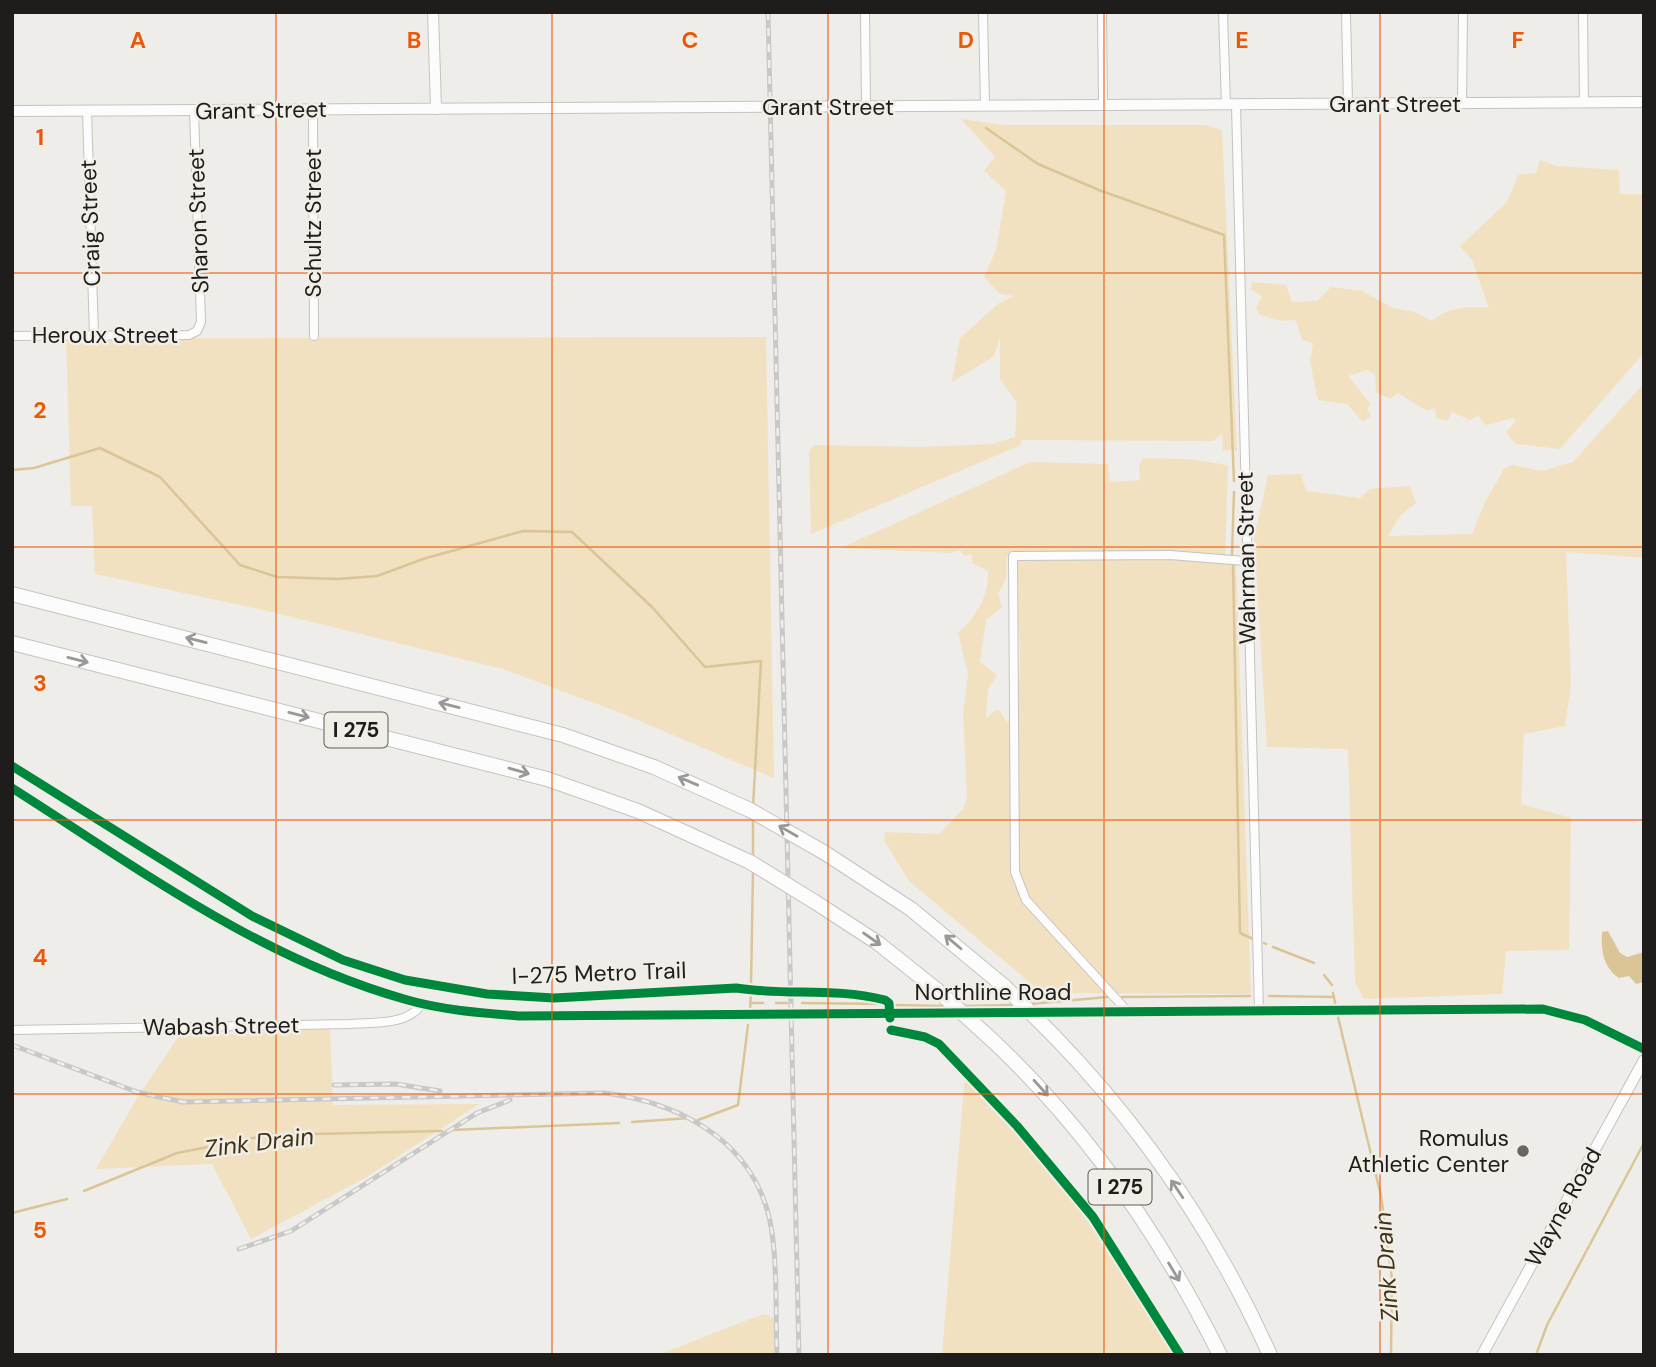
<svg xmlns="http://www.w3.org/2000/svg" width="1656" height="1367" font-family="'DM Sans',sans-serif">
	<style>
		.green { fill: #f1e1c0; fill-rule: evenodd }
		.water { fill: #dbc597 }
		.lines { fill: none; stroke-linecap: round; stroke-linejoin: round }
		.stream { stroke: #dbc597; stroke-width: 2.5 }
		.street-casing { stroke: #c5c3c0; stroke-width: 10 }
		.secondary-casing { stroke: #c5c3c0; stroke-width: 12 }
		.highway-casing { stroke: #c5c3c0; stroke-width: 16 }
		.street { stroke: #fdfcfc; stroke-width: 8 }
		.secondary { stroke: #fdfcfc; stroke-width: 10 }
		.highway { stroke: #fdfcfc; stroke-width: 14 }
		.rail-casing { stroke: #c9c8c8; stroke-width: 5 }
		.rail { stroke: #f1eee7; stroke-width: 2.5; stroke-dasharray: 8; stroke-linecap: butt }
		.highway-bridge-casing { stroke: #c5c3c0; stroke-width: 16; stroke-linecap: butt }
		.highway-bridge { stroke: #fdfcfc; stroke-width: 14 }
		.cycleway-casing { stroke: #f1eee7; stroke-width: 13 }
		.cycleway { stroke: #00873e; stroke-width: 9 }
		.oneway { stroke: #999897 }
		.grid { fill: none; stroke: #e8590c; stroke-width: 2; stroke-opacity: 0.55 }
		.poi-dot { fill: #676663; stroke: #f1eee7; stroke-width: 2.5 }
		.labels { text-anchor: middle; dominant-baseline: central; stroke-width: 5; stroke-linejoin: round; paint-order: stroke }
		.shield { fill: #f1eee7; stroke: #5d5c58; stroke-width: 2 }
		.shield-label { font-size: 21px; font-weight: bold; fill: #1e1d1b }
		.street-label { font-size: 23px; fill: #1e1d1b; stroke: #f1eee7 }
		.poi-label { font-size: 23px; fill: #1e1d1b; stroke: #f1eee7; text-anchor: end }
		.water-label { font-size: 24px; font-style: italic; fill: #3d3013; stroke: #f1eee7 }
		.grid-label { font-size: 23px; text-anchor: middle; font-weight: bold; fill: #e8590c; stroke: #f1eee7; stroke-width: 5; stroke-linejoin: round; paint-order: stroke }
	</style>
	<rect width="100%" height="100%" fill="#efede9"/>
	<g class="green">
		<polygon points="961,119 1003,125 1206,125 1222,130 1237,451 1223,450 1222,434 1213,441 1021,440 1021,445 811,534 809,450 815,445 921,447 993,444 1015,437 1017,403 1000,379 1000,338 994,356 952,382 960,338 999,303 1014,296 1000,294 984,277 996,250 1006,191 984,171 995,157"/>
		<path d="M1540,160L1556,166L1619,170L1620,194H1644V353L1560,449L1515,444L1506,432L1516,421L1513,418L1485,425L1478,415L1470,420L1452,412L1447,421L1436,418L1435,408L1427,411L1398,393L1390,399L1376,392L1375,374L1367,370L1348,376L1370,403L1367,409L1371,416L1363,422L1347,404L1318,400L1310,362L1313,343L1302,340L1296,320L1280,321L1259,314L1256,307L1262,297L1251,289L1252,282L1286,285L1292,302L1317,301L1331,287L1362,291L1393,308L1414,312L1432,321C1446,308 1471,305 1489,308L1472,260L1460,246L1507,202L1518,175L1536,173Z"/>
		<polygon points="194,335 196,338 766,337 774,778 621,713 503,669 263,610 95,574 92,506 71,506 66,337"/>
		<polygon points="1644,383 1644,558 1566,552 1571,684 1565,726 1524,734 1521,804 1571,818 1569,950 1506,951 1502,994 1364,999 1355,982 1348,749 1267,747 1254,538 1268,475 1301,474 1306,491 1360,498 1370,489 1410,486 1416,503 1401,515 1388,536 1472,534 1486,500 1504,469 1512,465 1542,471 1573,462"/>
		<path d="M1143,458L1188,459L1228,465L1225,562L1236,564L1251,994L1042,993L909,881L884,840L885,832L939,834L963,809L967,797L963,713L968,674L958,633C976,617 989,596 988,571L972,563V554L965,556L960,550L951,553L841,548L1030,462L1108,464L1110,482L1140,480L1139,466ZM1007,556L1017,562L1014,573C1016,615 1030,687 1008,723L998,709L986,718L988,689L997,675L980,662L986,620L1002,607L998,594L1006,579Z"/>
		<polygon points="330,1029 333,1105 479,1104 365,1178 251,1239 212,1164 96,1169 137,1098 179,1036"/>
		<polygon points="965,1074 1076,1204 1160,1331 1172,1355 942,1355"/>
		<polygon points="763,1314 774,1318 776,1355 658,1355"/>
	</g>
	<path class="water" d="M1608,931L1620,953L1627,957L1644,952V982L1636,984L1629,976L1619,978C1603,967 1601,951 1602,932Z"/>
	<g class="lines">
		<g class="stream">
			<polyline points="986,128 1038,164 1099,190 1224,235 1234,481"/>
			<polyline points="12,470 34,468 100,448 160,477 240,565 277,577 338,579 377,576 423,559 523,531 572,532 652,607 705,667 761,661 753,807"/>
			<polyline points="1232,555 1234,492"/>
			<polyline points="1233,563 1240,933 1253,939"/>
			<polyline points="753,817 753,856"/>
			<polyline points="1264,943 1266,944"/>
			<polyline points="1273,947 1314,963"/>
			<polyline points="1324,975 1332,985"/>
			<polyline points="751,986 753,870"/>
			<polyline points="1333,993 1336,1007"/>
			<polyline points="1269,996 1334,997"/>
			<polyline points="1122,997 1250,996"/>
			<polyline points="751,1003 763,1003"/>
			<polyline points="776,1003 787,1003"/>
			<polyline points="802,1003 885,1004"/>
			<polyline points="1029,1004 1108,997"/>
			<polyline points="893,1005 945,1006"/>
			<polyline points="963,1006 1015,1005"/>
			<polyline points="750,1010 751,992"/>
			<polyline points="1338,1017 1381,1196 1392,1279 1391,1355"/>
			<polyline points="698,1120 738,1105 748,1025"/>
			<polyline points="632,1122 689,1118"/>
			<polyline points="452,1130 619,1123"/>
			<polyline points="84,1191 177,1153 269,1135 442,1131"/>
			<polyline points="12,1213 67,1199"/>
			<polyline points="1536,1355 1547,1325 1644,1143"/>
		</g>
		<defs>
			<g id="street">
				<polyline points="865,12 866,106"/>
				<polyline points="983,12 985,106"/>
				<polyline points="1102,12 1103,105"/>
				<polyline points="1223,12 1226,105"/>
				<polyline points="1346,12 1348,104"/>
				<polyline points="1583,12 1584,103"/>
				<polyline points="1462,104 1463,12"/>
				<polyline points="1236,105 1259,1010"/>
				<polyline points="313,109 314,336"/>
				<polyline points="87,111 94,335"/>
				<polyline points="12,336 189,335 197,331 201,322 194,111"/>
				<polyline points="1127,1011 1026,900 1015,872 1013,556 1170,555 1245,561"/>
				<path d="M12,1030L350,1024C375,1022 407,1026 423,1003"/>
			</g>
			<g id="secondary">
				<polyline points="433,12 436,109"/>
				<polyline points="12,111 1644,102"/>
				<path d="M12,788C138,868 259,958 404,999C441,1010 481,1013 520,1016L1543,1009L1585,1020L1644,1049"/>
				<polyline points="1482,1355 1644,1060"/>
			</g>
			<g id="highway">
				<polyline points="12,594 563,735 654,767 750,810"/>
				<polyline points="12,643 547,779 638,811 750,862"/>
				<polyline points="825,853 911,909 1005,987"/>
				<polyline points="815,902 878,943 937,990"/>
				<path d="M1054,1036C1144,1129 1217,1237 1270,1355"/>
				<path d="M992,1040C1087,1129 1162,1238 1220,1355"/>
			</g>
		</defs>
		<use href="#street" class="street-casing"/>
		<use href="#secondary" class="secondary-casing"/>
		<use href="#highway" class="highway-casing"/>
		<use href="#street" class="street"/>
		<use href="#secondary" class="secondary"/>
		<use href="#highway" class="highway"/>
		<defs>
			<g id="rail">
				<polyline points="768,12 799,1355"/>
				<path d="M12,1045L137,1092L183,1102L605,1093C674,1102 743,1135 766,1206C779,1245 775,1312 777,1355"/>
				<polyline points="334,1085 396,1084 440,1091"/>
				<polyline points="239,1249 291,1231 477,1113 510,1100"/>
			</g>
		</defs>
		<use href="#rail" class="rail-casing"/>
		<use href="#rail" class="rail"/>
		<defs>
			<g id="highway-bridge">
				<polyline points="750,810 825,853"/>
				<polyline points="750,862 815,902"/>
				<polyline points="1005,987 1054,1036"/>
				<polyline points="937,990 992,1040"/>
			</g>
		</defs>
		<use href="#highway-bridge" class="highway-bridge-casing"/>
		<use href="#highway-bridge" class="highway-bridge"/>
		<defs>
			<g id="cycleway">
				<path d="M12,766L252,916L343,960L405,980L487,994L554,998L736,988C787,996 833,987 885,1000L889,1003L890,1018"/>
				<path d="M12,788C138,868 259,958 404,999C441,1010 481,1013 520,1016L1543,1009L1585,1020L1644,1049"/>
				<polyline points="891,1030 925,1037 939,1044 1017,1126 1093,1217 1180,1355"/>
			</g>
		</defs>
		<use href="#cycleway" class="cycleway-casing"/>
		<use href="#cycleway" class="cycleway"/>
	</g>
	<defs><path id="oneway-shaft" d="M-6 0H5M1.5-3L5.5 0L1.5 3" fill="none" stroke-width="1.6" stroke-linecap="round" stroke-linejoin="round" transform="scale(1.75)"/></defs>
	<g class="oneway">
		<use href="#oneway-shaft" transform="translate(196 640) rotate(-166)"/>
		<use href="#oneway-shaft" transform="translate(78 660) rotate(14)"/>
		<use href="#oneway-shaft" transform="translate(449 705) rotate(-166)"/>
		<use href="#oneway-shaft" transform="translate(299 715) rotate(14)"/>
		<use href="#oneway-shaft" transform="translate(519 771) rotate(16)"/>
		<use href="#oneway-shaft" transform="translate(688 781) rotate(-157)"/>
		<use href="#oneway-shaft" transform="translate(788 831) rotate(-150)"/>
		<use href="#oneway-shaft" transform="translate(872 939) rotate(35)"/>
		<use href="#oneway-shaft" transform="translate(953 942) rotate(-140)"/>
		<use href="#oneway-shaft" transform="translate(1041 1088) rotate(48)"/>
		<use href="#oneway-shaft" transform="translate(1177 1189) rotate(-124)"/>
		<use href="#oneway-shaft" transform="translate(1174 1272) rotate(59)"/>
	</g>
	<path class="grid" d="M276,12V1355M552,12V1355M828,12V1355M1104,12V1355M1380,12V1355M12,273H1644M12,547H1644M12,820H1644M12,1094H1644"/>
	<circle class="poi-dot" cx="1523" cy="1151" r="7"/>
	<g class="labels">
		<g class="shield">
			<rect x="324.5" y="712.5" width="63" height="35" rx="5"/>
			<rect x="1088.5" y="1169.5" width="63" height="35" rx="5"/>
		</g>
		<g class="shield-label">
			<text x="356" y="730">I 275</text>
			<text x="1120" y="1187">I 275</text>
		</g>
		<g class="street-label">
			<text x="1395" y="104">Grant Street</text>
			<text x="828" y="107">Grant Street</text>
			<text transform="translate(261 110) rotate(-1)">Grant Street</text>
			<text transform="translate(198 221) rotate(-92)">Sharon Street</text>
			<text transform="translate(90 223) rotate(-92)">Craig Street</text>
			<text transform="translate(313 223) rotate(-90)">Schultz Street</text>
			<text x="105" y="335">Heroux Street</text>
			<text transform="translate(1246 558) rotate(-91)">Wahrman Street</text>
			<text transform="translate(599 973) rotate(-2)">I-275 Metro Trail</text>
			<text x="993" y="992">Northline Road</text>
			<text transform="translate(221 1026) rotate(-1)">Wabash Street</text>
			<text transform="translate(1563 1207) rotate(-61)">Wayne Road</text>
		</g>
		<g class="poi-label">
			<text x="1509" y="1138">Romulus<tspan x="1509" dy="26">Athletic Center</tspan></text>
		</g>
		<g class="water-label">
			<text transform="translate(259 1142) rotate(-7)">Zink Drain</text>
			<text transform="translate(1386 1267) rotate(-94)">Zink Drain</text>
		</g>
	</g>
	<g class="grid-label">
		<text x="138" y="48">A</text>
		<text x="414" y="48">B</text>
		<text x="690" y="48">C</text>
		<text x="966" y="48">D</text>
		<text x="1242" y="48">E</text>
		<text x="1518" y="48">F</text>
		<text x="40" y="145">1</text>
		<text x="40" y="418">2</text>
		<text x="40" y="691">3</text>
		<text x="40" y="965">4</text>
		<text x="40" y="1238">5</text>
	</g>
	<rect width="1656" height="1367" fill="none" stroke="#1e1d1b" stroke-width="28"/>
</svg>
